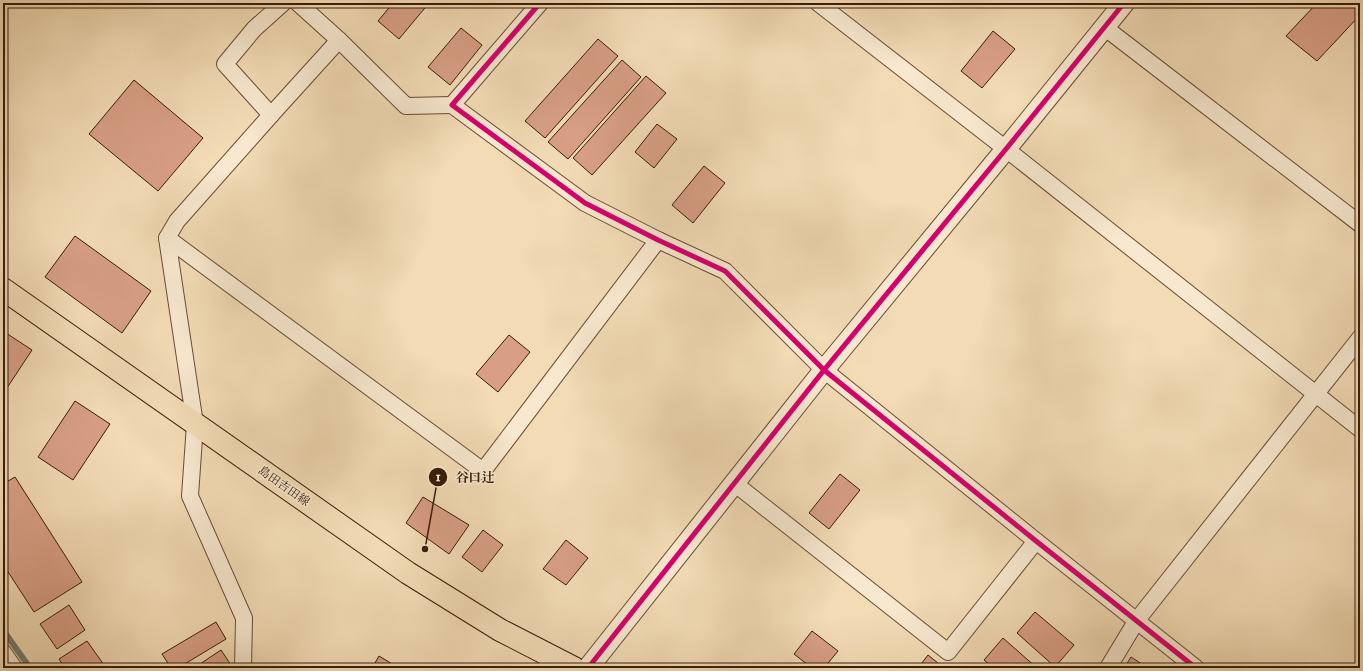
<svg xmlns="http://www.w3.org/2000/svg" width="1363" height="671" font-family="'IM FELL Great Primer','Noto Serif JP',serif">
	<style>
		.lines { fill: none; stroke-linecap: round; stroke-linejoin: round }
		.stream { stroke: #747b6d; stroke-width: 6 }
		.building { fill: #d89f85; stroke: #391c08 }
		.minor-casing { stroke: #674c33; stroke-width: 18 }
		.tertiary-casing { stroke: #674c33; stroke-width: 22 }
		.primary-casing { stroke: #391c08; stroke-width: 24 }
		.minor { stroke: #f7e8cf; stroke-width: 16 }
		.tertiary { stroke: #f7e8cf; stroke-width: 20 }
		.primary { stroke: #f2dbb5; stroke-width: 22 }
		.cycleway-casing { stroke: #f7e8cf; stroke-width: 8 }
		.cycleway { stroke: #d6006c; stroke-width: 5 }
		.labels { text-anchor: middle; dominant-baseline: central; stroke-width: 3; stroke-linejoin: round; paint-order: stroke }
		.street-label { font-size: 12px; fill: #391c08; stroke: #f7e8cf }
		.leader { fill: none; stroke: #391c08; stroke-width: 1.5 }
		.callout-dot { fill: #391c08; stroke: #f7e8cf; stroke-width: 1.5 }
		.mark-label { font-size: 12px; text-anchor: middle; font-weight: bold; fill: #fff }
		.callout-label { font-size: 13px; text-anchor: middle; font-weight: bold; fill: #391c08; stroke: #f7e8cf; stroke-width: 3; stroke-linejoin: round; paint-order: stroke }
	</style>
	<rect width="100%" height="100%" fill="#f2dbb5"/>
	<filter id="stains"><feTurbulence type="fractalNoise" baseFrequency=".005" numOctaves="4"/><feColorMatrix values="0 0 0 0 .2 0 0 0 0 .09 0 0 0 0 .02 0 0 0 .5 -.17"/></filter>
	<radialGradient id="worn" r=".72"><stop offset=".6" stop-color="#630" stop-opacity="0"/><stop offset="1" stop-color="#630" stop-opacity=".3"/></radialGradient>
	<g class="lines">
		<polyline class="stream" points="3,630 30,668"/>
	</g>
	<g class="building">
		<polygon points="393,3 429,3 399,39 378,21"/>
		<polygon points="1317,3 1331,3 1334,6 1338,3 1349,3 1360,13 1360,15 1317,61 1286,36"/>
		<polygon points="461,28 482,45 450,85 428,67"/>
		<polygon points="993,31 1015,49 982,88 961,71"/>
		<polygon points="598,39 618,56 545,138 525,121"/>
		<polygon points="622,60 641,77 568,159 548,142"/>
		<polygon points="646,76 666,93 592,175 573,158"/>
		<polygon points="134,80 203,138 158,191 89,134"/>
		<polygon points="657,124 677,139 654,168 635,152"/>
		<polygon points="704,166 725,183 693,223 672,205"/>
		<polygon points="75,236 151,291 122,333 45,277"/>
		<polygon points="3,331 32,350 3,394"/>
		<polygon points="509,335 530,352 498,392 476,374"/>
		<polygon points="75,401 110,424 73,480 38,457"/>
		<polygon points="840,474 860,490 829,529 809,513"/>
		<polygon points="15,477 82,582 34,612 3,564 3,484"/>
		<polygon points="423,497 469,525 449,554 406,523"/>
		<polygon points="483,530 503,545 482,572 462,557"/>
		<polygon points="566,540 588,558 566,585 543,569"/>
		<polygon points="69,605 85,630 57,649 40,624"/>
		<polygon points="1035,612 1074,645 1055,667 1017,633"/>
		<polygon points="216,622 226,639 178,668 171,668 162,654"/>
		<polygon points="812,631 838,651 824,668 812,668 794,654"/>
		<polygon points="1003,638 1037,668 994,668 984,660"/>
		<polygon points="87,641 104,665 100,668 65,668 59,659"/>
		<polygon points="221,650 233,668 194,668"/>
		<polygon points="928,655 944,668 918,668"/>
		<polygon points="379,656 399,668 372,668"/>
		<polygon points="1131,657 1148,668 1124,668"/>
		<polygon points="775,663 782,668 771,668"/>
	</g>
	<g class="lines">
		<defs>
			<g id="minor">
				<polyline points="540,3 452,105 585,203 658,240 725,271 824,370 1036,541 1196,668"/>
				<polyline points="818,3 1006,149 1360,429"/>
				<polyline points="1104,27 1360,224"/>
				<polyline points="339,40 406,106 452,105"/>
				<polyline points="271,115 339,40 298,3"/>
				<polyline points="167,238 483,471 658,240"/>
				<polyline points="734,483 948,652 1036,541"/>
				<polyline points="3,652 14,668"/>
				<polyline points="243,668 244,618 190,496 195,424 167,238 177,221 271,115 225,64 254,29 283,3"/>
				<polyline points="1108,668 1137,620 1360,338"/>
			</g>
			<polyline id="tertiary" points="588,668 824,370 1006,149 1124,3"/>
			<polyline id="primary" points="3,289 408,573 500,630 574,668"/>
		</defs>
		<use href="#minor" class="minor-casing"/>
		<use href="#tertiary" class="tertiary-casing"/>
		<use href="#primary" class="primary-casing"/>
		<use href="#minor" class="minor"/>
		<use href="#tertiary" class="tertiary"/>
		<use href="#primary" class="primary"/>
		<defs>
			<g id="cycleway">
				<polyline points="540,3 452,105 585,203 658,240 725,271 824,370 1036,541 1196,668"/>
				<polyline points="588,668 824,370 1006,149 1124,3"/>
			</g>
		</defs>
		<use href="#cycleway" class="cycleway-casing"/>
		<use href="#cycleway" class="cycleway"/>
	</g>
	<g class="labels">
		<g class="street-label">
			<text transform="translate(284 486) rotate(35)">島田吉田線</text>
		</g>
	</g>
	<path class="leader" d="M425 549L438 477"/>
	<g class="callout-dot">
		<circle cx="425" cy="549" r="4"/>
		<circle cx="438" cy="477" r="10"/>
	</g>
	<g class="mark-label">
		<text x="438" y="481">1</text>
	</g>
	<g class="callout-label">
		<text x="475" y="482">谷口辻</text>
	</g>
	<rect width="1363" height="671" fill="none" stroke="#f2dbb5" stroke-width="16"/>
	<rect x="4" y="4" width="1355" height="663" fill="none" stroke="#391c08" stroke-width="2"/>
	<rect x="8" y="8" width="1347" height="655" fill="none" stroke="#391c08"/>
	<rect width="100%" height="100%" filter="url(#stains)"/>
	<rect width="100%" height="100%" fill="url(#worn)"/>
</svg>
